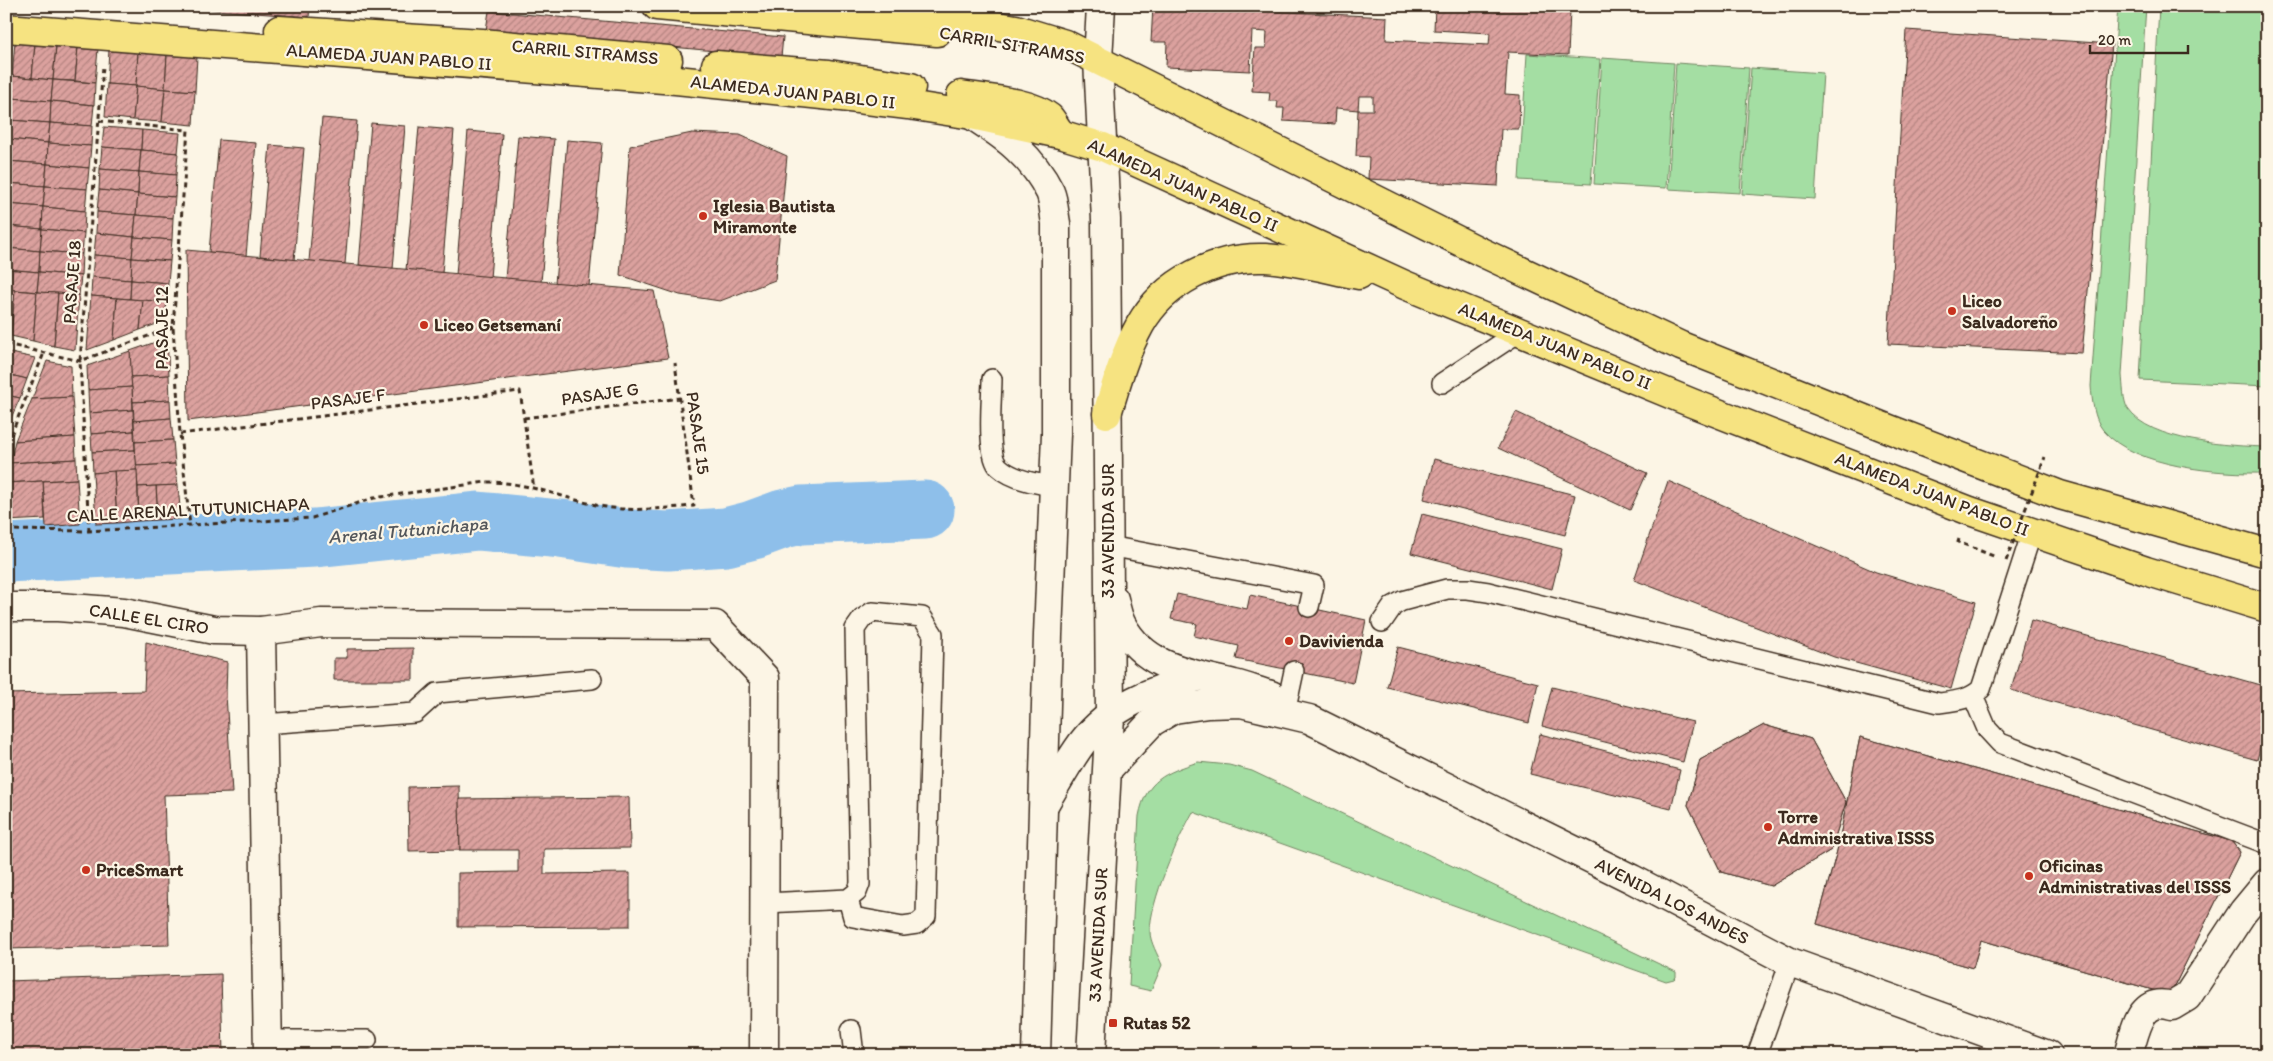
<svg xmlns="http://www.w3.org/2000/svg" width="2273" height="1061" font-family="Itim,sans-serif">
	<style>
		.grass { fill: #a4dea3; stroke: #708460 }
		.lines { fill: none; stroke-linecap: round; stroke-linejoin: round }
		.river { stroke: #8ebfea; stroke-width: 59 }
		.building { fill: url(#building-hatch); stroke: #3b2a1e }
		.service-casing { stroke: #3b2a1e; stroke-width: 22 }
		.minor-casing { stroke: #3b2a1e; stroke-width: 31 }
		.tertiary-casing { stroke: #3b2a1e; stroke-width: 31 }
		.primary-casing { stroke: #3b2a1e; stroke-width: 31 }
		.path { stroke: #3b2a1e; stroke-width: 3; stroke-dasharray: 5 4; stroke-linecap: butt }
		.service { stroke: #fcf5e5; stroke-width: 19 }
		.minor { stroke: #fcf5e5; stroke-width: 28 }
		.tertiary { stroke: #fcf5e5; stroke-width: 28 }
		.primary { stroke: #f6e381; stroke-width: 28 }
		.path-bridge { stroke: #3b2a1e; stroke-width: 3; stroke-dasharray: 5 4; stroke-linecap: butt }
		.poi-dot { fill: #c8321e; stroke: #fcf5e5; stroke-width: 2 }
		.labels { text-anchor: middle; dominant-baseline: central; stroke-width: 4.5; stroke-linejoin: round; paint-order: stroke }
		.street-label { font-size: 18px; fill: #3b2a1e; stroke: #fcf5e5 }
		.poi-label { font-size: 18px; font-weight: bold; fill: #3b2a1e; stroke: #fcf5e5; text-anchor: start }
		.water-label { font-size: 19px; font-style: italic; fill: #54575b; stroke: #fcf5e5 }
	</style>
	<defs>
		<pattern id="building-hatch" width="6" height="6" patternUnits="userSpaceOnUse" patternTransform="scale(1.25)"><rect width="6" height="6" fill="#dba19e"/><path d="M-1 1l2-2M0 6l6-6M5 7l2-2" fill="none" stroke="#b38380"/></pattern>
	</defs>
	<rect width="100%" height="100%" fill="#fcf5e5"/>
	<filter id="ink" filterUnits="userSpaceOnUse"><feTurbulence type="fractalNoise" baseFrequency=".02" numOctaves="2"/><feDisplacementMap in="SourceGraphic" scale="10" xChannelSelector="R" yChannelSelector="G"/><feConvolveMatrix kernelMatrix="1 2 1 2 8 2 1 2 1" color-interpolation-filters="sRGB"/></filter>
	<g filter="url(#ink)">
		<g class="grass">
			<path d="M2118,6H2146L2122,375C2123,384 2123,402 2128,409C2150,442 2230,446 2267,447V473C2220,474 2135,468 2103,430C2094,419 2092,400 2091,386Z"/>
			<polygon points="2159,6 2267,6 2267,386 2140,380"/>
			<polygon points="1527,54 1600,59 1591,184 1519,180"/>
			<polygon points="1602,58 1674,63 1666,188 1594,184"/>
			<polygon points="1676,63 1749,68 1740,193 1668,189"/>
			<polygon points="1751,68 1823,73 1815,199 1742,194"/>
			<path d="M1198,762L1229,765L1252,771L1676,972V977L1674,979L1666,981L1193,812C1177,840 1150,901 1150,932C1150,942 1158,955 1162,965L1151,991L1129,986L1139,816C1146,780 1165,773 1198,762Z"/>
		</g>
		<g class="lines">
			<polyline class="river" points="6,553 315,538 478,521 561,529 628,539 668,541 726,537 753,530 783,519 801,515 925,510"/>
		</g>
		<g class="building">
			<polygon points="162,6 310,6 309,17"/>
			<polygon points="1153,6 1251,6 1251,10 1387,17 1386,40 1489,45 1490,33 1434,30 1435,6 1494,6 1570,11 1568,55 1508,52 1505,94 1520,95 1519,129 1501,129 1498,186 1368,179 1369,157 1356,156 1358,110 1373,110 1373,96 1359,96 1358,110 1336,108 1335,124 1283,121 1284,108 1277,108 1278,101 1269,101 1270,92 1252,91 1255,48 1266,48 1267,32 1252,31 1250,71 1166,67 1167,42 1151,42"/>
			<polygon points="489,11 783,37 781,57 486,30"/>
			<polygon points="1906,30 2112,44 2082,353 1888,344"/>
			<polygon points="15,42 35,44 32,78 12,76"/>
			<polygon points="35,44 56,46 53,80 32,78"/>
			<polygon points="56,46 78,47 75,81 53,80"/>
			<polygon points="78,47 98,49 95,83 75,81"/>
			<polygon points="109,50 138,52 136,86 107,84"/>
			<polygon points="138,52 167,55 165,89 136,86"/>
			<polygon points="167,55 197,57 195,91 165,89"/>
			<polygon points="12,76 53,80 51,101 11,98"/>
			<polygon points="53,80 95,83 94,105 51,101"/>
			<polygon points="107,84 136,86 133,120 105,117"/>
			<polygon points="136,86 165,89 162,122 133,120"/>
			<polygon points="165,89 195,91 193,125 162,122"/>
			<polygon points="11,98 51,101 50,123 9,120"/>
			<polygon points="51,101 94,105 92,126 50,123"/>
			<polygon points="322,118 357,121 345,264 309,261"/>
			<polygon points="9,120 50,123 48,143 8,139"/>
			<polygon points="50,123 92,126 91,146 48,143"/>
			<polygon points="371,123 405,126 393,269 359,265"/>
			<polygon points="104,127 142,130 141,150 102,147"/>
			<polygon points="419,127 454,130 442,273 406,270"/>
			<polygon points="142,130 180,133 178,153 141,150"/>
			<polygon points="468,131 502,134 490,278 456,275"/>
			<polygon points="692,133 740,135 787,156 775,280 720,301 680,295 620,275 630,146"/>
			<polygon points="518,136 554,139 541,282 505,279"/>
			<polygon points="8,139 48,143 47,164 6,161"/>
			<polygon points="219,140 256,143 246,256 209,252"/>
			<polygon points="567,140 602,143 589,286 555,284"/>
			<polygon points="48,143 91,146 89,168 47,164"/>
			<polygon points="270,145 304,148 294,260 260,256"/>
			<polygon points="102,147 141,150 139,172 100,169"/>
			<polygon points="141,150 178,153 176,175 139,172"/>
			<polygon points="6,161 47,164 45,186 6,183"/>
			<polygon points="47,164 89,168 87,189 45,186"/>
			<polygon points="100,169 139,172 138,194 99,190"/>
			<polygon points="139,172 176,175 175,197 138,194"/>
			<polygon points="6,183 45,186 43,207 6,204"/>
			<polygon points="45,186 87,189 85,211 43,207"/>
			<polygon points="99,190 138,194 136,215 97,212"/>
			<polygon points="138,194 175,197 173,218 136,215"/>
			<polygon points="6,204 43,207 42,229 6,226"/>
			<polygon points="43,207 85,211 84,233 42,229"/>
			<polygon points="97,212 136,215 134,237 96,233"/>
			<polygon points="136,215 173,218 172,240 134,237"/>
			<polygon points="6,226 42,229 40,251 6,248"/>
			<polygon points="42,229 84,233 82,254 40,251"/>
			<polygon points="96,233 134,237 132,258 94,255"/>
			<polygon points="134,237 172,240 170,261 132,258"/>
			<polygon points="6,248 40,251 39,272 6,269"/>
			<polygon points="186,250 654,291 668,358 188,421"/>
			<polygon points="40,251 82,254 81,276 39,272"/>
			<polygon points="94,255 132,258 131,280 92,277"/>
			<polygon points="132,258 170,261 168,283 131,280"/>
			<polygon points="6,269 39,272 37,292 6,289"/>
			<polygon points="39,272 81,276 79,295 37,292"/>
			<polygon points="92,277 131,280 130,299 91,296"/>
			<polygon points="131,280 168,283 167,302 130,299"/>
			<polygon points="6,289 15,290 11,336 6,334"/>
			<polygon points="15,290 37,292 33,341 11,336"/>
			<polygon points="37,292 58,293 54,346 33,341"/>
			<polygon points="58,293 79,295 75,350 54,346"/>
			<polygon points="91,296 117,298 114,340 87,350"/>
			<polygon points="117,298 143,300 140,330 114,340"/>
			<polygon points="143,300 167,302 165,321 140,330"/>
			<polygon points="167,338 169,375 131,377 130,351"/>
			<polygon points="130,351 132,387 88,390 87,366"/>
			<polygon points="6,352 35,358 27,379 6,374"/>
			<polygon points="47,361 71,366 72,397 32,399"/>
			<polygon points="6,374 27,379 20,398 6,395"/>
			<polygon points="169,375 170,400 133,402 131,377"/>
			<polygon points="132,387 133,410 89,413 88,390"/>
			<polygon points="6,395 20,398 11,418 6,417"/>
			<polygon points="72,397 75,437 15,441 32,399"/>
			<polygon points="170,400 171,418 134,421 133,402"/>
			<polygon points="133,410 134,431 91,434 89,413"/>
			<polygon points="1516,412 1647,473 1630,510 1498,448"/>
			<polygon points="6,417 11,418 6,431"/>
			<polygon points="171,418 173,440 135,442 134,421"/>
			<polygon points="134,431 135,450 92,452 91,434"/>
			<polygon points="75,437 76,459 10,463 15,441"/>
			<polygon points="173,440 175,464 136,466 135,442"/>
			<polygon points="135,450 137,470 93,473 92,452"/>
			<polygon points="76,459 77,479 6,483 10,463"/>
			<polygon points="1434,459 1575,495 1565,535 1424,499"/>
			<polygon points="175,464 178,485 138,487 136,466"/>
			<polygon points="137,470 139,521 117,523 114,471"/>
			<polygon points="114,471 117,523 96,524 93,473"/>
			<polygon points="77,479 80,524 46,527 43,481"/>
			<polygon points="43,481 45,519 6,521 6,483"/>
			<polygon points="1668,481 1876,572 1976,602 1951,689 1834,657 1634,580"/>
			<polygon points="178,485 181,519 158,520 156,486"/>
			<polygon points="156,486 158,520 139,521 138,487"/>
			<polygon points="1422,514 1562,549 1552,589 1411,553"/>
			<polygon points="1177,594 1247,609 1250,595 1366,620 1353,683 1236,659 1239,646 1194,636 1197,624 1171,619"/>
			<polygon points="2031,620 2267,687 2267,738 2263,737 2257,760 2011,690"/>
			<polygon points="146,642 227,662 226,694 232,793 164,795 169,945 6,949 6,694 144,691"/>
			<polygon points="1398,647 1538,683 1529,723 1387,687"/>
			<polygon points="413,648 413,680 334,680 334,658 347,658 347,649"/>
			<polygon points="1552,687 1693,722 1683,762 1542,726"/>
			<polygon points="1764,725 1811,739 1846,802 1831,850 1771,886 1721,872 1688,805 1700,760"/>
			<polygon points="1764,725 1811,739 1846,802 1831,850 1771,886 1721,872 1688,805 1700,760"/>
			<polygon points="1540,734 1680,770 1671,809 1530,774"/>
			<polygon points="1860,737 2231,841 2240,852 2170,995 1981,940 1973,968 1817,924 1837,851"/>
			<polygon points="1860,737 2231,841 2240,852 2170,995 1981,940 1973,968 1817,924 1837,851"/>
			<polygon points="459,786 460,850 409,851 408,787"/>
			<polygon points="629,797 630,848 544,849 544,874 630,873 630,926 458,927 458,873 518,872 518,850 460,850 459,799"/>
			<polygon points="221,974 223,1055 6,1055 6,981"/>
		</g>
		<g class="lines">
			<defs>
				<g id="service">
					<path d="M992,379C992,397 986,455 999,467C1012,479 1037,484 1054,486"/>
					<polyline points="1442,383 1519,332"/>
					<polyline points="1109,546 1314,585 1309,607"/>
					<path d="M1382,622L1393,606L1402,601L1447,589H1468L1488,592L1939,703C1955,701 1969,700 1981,689L2032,532"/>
					<polyline points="1973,696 1987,729 2000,743 2267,844"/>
					<polyline points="1288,699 1294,671"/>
					<polyline points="263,724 415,713 437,693 592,679"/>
					<polyline points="765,903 848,899 857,892 860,884 855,629 862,619 872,612 922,617 933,634 926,916 917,924 903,926 853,917 848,899"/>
					<polyline points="851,1030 854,1055"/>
					<polyline points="267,1040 367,1040"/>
					<polyline points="1757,1055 1790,962"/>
				</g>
				<g id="minor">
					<polyline points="6,607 58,607 124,612 214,630 261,631"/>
					<polyline points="268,1055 261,631 321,623 715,625 765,678 764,1055"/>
					<path d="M2128,1055C2136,1031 2139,996 2172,1006L2187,997L2243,912L2267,883"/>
				</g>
				<g id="tertiary">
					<path d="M973,116C1006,137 1032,156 1050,192C1054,201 1054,214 1056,223V434L1048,635L1036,1055"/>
					<path d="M1114,599C1116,608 1118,618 1122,625C1146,669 1191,673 1234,684C1247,687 1259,692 1271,695"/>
					<polyline points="1108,769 1152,722 1174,709 1208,704 1241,703 1309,719 1632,879 1790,962 2048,1055"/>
					<path d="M1045,803C1057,783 1068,762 1082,743C1110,706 1155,689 1198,677"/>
					<polyline points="1091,1055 1110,716 1106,220 1098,60 1101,6"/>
				</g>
				<g id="primary">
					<polyline points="657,6 937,32"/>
					<polyline points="883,6 1016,29 1065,44 1481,252 1681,346 1889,429 2060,495 2267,553"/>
					<polyline points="6,28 676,80 841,97 908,105 972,115 1060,134 1103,147 1405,285 1692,403 1970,511 2146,571 2267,608"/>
					<polyline points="279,30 482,43 668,60"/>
					<polyline points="716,65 829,74 911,87"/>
					<path d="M961,95C986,99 1029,101 1049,117C1052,120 1055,126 1058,130"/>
					<path d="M1107,414C1116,384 1125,352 1140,325C1164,282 1216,256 1265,258C1296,260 1328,269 1359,275"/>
				</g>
			</defs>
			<use href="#service" class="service-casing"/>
			<use href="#minor" class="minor-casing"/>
			<use href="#tertiary" class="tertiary-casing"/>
			<use href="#primary" class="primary-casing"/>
			<g class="path">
				<polyline points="6,73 7,59"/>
				<polyline points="99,121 188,130 173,327 180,434 190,526"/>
				<polyline points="6,344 80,361 173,327"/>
				<polyline points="524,418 680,398"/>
				<polyline points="180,434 520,391 534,489"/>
				<polyline points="6,452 9,440 44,353"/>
				<path d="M6,530L89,531L312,518L374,498L486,482C527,481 566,500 606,507C635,512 665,508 694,506L675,363"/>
				<polyline points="89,531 80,361 103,66"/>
				<polyline points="1959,539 1958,542 1996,557"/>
			</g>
			<use href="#service" class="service"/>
			<use href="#minor" class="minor"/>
			<use href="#tertiary" class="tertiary"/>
			<use href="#primary" class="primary"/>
			<polyline class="path-bridge" points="2006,561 2045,457"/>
		</g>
	</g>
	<g class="poi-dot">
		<circle cx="703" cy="216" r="5"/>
		<circle cx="1952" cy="311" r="5"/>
		<circle cx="424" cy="325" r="5"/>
		<circle cx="1289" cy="641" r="5"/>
		<circle cx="1768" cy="827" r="5"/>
		<circle cx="86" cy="870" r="5"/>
		<circle cx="2029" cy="876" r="5"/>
		<rect x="1108" y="1018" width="10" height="10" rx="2.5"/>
	</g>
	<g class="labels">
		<g class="street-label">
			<text transform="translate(1012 45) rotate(10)">CARRIL SITRAMSS</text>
			<text transform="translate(585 52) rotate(5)">CARRIL SITRAMSS</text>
			<text transform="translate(389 57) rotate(4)">ALAMEDA JUAN PABLO II</text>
			<text transform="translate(793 92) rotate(6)">ALAMEDA JUAN PABLO II</text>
			<text transform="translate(1183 185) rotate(24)">ALAMEDA JUAN PABLO II</text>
			<text transform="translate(72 282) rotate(-86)">PASAJE 18</text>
			<text transform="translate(162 328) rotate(-90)">PASAJE 12</text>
			<text transform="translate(1555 346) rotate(22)">ALAMEDA JUAN PABLO II</text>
			<text transform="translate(600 394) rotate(-8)">PASAJE G</text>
			<text transform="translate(348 399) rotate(-7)">PASAJE F</text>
			<text transform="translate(698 433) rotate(82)">PASAJE 15</text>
			<text transform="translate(1932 494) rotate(21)">ALAMEDA JUAN PABLO II</text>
			<text transform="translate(188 510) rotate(-3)">CALLE ARENAL TUTUNICHAPA</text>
			<text transform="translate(1108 531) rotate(-90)">33 AVENIDA SUR</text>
			<text transform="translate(149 619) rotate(9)">CALLE EL CIRO</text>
			<text transform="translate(1672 901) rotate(27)">AVENIDA LOS ANDES</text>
			<text transform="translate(1098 935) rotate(-87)">33 AVENIDA SUR</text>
		</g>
		<g class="poi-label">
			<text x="713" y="206">Iglesia Bautista<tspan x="713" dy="21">Miramonte</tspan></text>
			<text x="1962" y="301">Liceo<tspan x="1962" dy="21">Salvadoreño</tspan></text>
			<text x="434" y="325">Liceo Getsemaní</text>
			<text x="1299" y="641">Davivienda</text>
			<text x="1778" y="817">Torre<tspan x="1778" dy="21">Administrativa ISSS</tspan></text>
			<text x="2039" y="866">Oficinas<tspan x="2039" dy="21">Administrativas del ISSS</tspan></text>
			<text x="96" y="870">PriceSmart</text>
			<text x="1123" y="1023">Rutas 52</text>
		</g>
		<g class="water-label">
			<text transform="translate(408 530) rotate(-5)">Arenal Tutunichapa</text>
		</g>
	</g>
	<rect width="2273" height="1061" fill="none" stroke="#fcf5e5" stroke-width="25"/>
	<rect x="12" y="12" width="2248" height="1036" fill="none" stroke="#3b2a1e" stroke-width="2" filter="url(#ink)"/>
	<path d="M2090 45v8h98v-8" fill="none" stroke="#3b2a1e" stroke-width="2.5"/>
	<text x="2098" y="45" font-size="15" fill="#3b2a1e" stroke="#fcf5e5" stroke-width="4" paint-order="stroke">20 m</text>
</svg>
